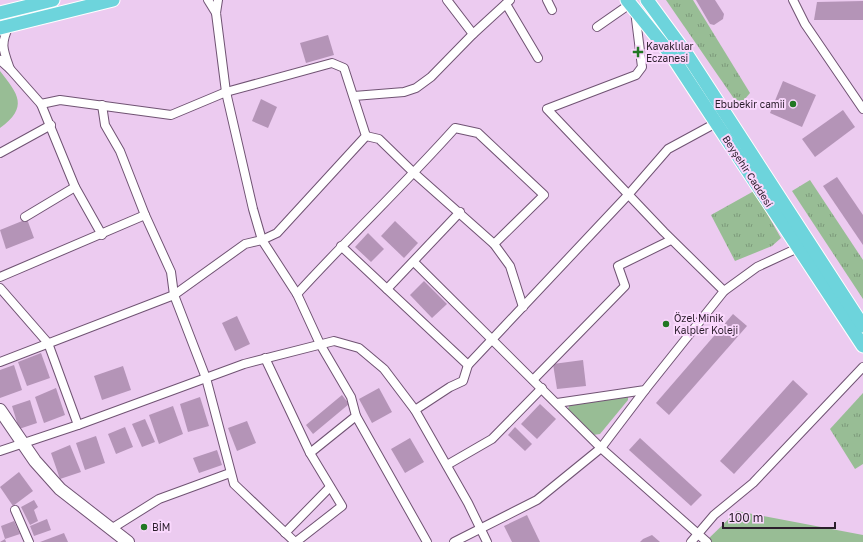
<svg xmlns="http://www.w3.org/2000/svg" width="863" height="542" font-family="'Golos Text',sans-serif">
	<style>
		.grass { fill: url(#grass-tufts) }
		.park { fill: #98bd95 }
		.building { fill: #b494b7 }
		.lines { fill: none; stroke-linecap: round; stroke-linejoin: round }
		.street-casing { stroke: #705373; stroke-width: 10 }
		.secondary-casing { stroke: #705373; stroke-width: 14 }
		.primary-casing { stroke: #fff; stroke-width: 15 }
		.street { stroke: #fff; stroke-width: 8 }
		.secondary { stroke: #fff; stroke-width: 12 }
		.primary { stroke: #6dd4dc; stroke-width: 13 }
		.poi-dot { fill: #217723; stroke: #fad8fd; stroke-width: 1.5 }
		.labels { text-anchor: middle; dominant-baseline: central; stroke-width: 4; stroke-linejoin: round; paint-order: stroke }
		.poi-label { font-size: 10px; fill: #2b1e2c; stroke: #fad8fd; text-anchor: start }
		.street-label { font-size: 10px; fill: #2b1e2c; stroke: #fad8fd }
	</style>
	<defs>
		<pattern id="grass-tufts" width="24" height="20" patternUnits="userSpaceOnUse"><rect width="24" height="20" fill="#98bd95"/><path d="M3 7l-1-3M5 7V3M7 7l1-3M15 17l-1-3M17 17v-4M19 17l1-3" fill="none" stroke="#7c997a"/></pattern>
	</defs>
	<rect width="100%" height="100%" fill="#eccbf0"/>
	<g class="grass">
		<polygon points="666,0 693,0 750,93 739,106"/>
		<polygon points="810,180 863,260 863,299 792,191"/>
		<polygon points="754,191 781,238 772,246 735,261 711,215"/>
		<polygon points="863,393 863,464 855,469 830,429"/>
	</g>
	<g class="park">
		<path d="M0,71C18,94 29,107 0,128Z"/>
		<polygon points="628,395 628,400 600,434 593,435 568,409 570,403"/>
		<polygon points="737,511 863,535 863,542 705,542"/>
	</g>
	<g class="building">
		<polygon points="696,0 715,0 724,14 723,19 714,25 710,24"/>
		<polygon points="863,1 863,20 814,20 817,2"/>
		<polygon points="328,35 334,55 306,63 300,43"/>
		<polygon points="783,81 816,95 802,127 770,113"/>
		<polygon points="261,99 277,107 268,128 252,121"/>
		<polygon points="843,110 855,127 815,157 802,139"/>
		<polygon points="837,177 863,215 863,245 823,186"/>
		<polygon points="27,219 34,238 6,249 0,230"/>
		<polygon points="395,221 418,243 404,258 381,236"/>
		<polygon points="368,233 384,249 371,262 355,247"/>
		<polygon points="424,281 447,304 432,318 410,295"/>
		<polygon points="733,314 747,326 669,415 656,403"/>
		<polygon points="237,316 250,344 235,351 222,323"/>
		<polygon points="41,353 50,378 27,386 18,362"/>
		<polygon points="583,360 586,386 557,389 553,364"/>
		<polygon points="14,365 22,390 0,398 0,370"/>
		<polygon points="123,366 131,390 102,400 94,376"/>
		<polygon points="793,380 808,394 734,474 720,461"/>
		<polygon points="56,388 65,415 44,423 35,397"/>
		<polygon points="379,388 392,412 372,423 359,399"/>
		<polygon points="342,395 349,404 313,434 306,425"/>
		<polygon points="200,397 209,426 188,432 180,404"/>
		<polygon points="30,400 37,423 19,429 12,406"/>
		<polygon points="540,404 556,419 537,439 521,424"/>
		<polygon points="173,406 183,434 159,444 149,415"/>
		<polygon points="145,419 155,442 142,447 132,424"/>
		<polygon points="247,421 256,443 237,451 228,428"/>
		<polygon points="125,427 133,447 116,454 108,434"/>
		<polygon points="515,427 532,444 525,451 508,435"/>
		<polygon points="96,436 105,463 85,470 76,443"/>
		<polygon points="410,438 424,462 405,473 391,449"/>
		<polygon points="640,438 702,495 691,506 629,450"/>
		<polygon points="70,445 81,472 60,479 51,453"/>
		<polygon points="217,450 222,465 199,473 193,458"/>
		<polygon points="19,472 33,491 13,506 0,487"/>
		<polygon points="34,500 38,507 34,510 38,521 30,525 21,507"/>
		<polygon points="527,515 540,542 512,542 504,526"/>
		<polygon points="47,519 51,530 34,536 30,526"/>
		<polygon points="14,521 20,534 5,539 6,542 0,542 5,539 1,526"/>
		<polygon points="64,533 68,542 40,542"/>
		<polygon points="652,535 660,542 640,542 643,539"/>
	</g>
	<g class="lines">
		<defs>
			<g id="street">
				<polyline points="208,0 216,13"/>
				<polyline points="218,0 216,13 226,92 253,209 262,240 297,294 320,344 351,397 356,416 310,453"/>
				<polyline points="447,0 473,34"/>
				<polyline points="547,0 552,10"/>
				<polyline points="793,0 805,24 863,109"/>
				<polyline points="506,4 538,58"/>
				<polyline points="635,11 642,67 636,75 547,109 664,232 724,291"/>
				<polyline points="597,27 630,4"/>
				<path d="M0,60L10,69C3,50 0,44 9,26"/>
				<polyline points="354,96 404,92 416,88 431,77 473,34 510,0"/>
				<polyline points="41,104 75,187 102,235"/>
				<polyline points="102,105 105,125 120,151 145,215 171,272 174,295 206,378 234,484 295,542"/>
				<polyline points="366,136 379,139 414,173 494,244 510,266 523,307"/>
				<polyline points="0,153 51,125"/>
				<polyline points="25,217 75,187"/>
				<polyline points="341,246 468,365"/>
				<polyline points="414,262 601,448 707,542"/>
				<polyline points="0,277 145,215"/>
				<polyline points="0,288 48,343 78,425"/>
				<polyline points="387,289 460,212"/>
				<path d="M297,294C348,238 404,185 455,128L478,133L544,195L494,244"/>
				<polyline points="265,358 310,453 342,506 296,542"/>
				<polyline points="0,362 174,295 245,244 262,240 277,233 366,136 344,68 332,63 226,92 171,115 60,100 41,104 10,69"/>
				<polyline points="533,380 625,286 618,266 671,240"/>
				<polyline points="557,403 645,390 724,291 757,267 798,248"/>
				<polyline points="415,410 450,387 463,381 468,365 628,195 668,149 716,123"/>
				<polyline points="356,416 427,542"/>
				<polyline points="0,451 78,425 244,364 334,341 359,348 384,369 415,410 468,503 487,542"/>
				<polyline points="447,465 492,439 542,388"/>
				<polyline points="15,510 29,542"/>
				<polyline points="111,529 159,499 230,473"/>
				<polyline points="285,533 330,487"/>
				<polyline points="454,542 537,500 601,448 645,390"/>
				<polyline points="691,542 714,515 753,483 863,367"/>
			</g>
			<polyline id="secondary" points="0,410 35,461 60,489 128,542"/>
			<g id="primary">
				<polyline points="627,0 672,56 863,346"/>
				<polyline points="647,0 688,56 863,326"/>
				<polyline points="0,13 53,0"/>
				<polyline points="0,28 113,0"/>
			</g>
		</defs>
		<use href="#street" class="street-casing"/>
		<use href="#secondary" class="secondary-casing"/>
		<use href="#primary" class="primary-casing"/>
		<use href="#street" class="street"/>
		<use href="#secondary" class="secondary"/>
		<use href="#primary" class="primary"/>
	</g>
	<g class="poi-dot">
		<path d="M636 46h4v4h4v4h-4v4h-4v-4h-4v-4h4z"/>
		<circle cx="793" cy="104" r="4"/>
		<circle cx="666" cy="324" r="4"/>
		<circle cx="144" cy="527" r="4"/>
	</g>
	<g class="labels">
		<g class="poi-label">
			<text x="646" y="46">Kavaklılar<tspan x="646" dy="12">Eczanesi</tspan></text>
			<text x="785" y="104" text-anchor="end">Ebubekir camii</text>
			<text x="674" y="318">Özel Minik<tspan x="674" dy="12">Kalpler Koleji</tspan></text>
			<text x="152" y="527">BİM</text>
		</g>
		<g class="street-label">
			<text transform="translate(748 171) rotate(57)">Beyşehir Caddesi</text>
		</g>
	</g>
	<path d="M723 522v6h112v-6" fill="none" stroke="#2b1e2c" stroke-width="2"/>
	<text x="729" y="522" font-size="12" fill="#2b1e2c" stroke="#fad8fd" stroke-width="3" paint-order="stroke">100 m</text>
</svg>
